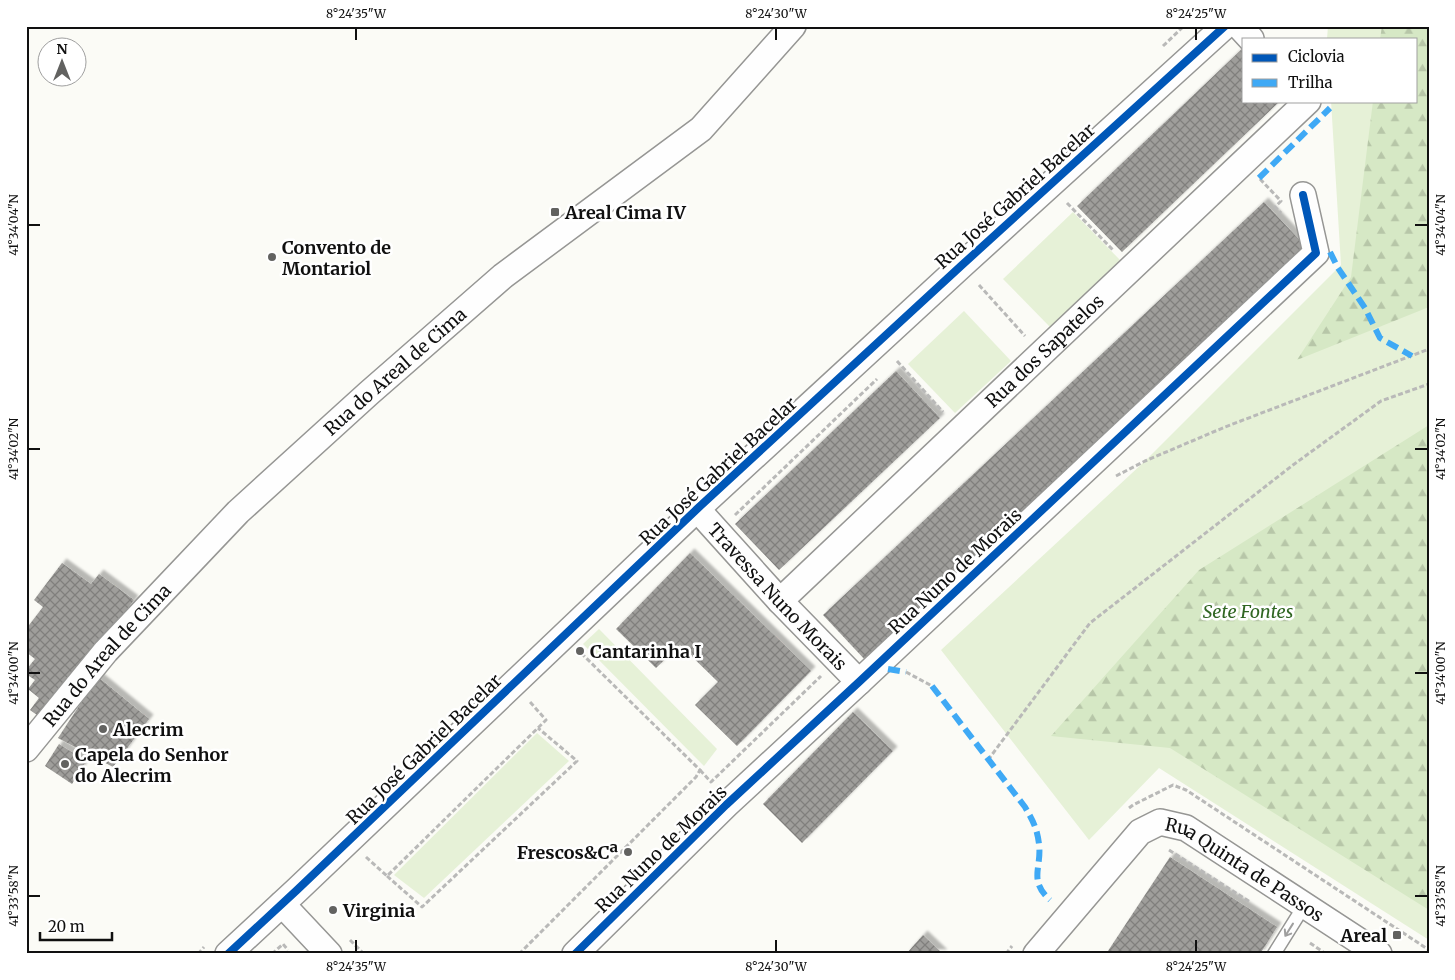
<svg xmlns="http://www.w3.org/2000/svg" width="1455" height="980" font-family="Merriweather,serif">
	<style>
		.green { fill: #e6f1d7 }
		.forest { fill: url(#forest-firs) }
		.building { fill: url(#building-cross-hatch); filter: url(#shadow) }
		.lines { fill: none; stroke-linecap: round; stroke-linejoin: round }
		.service-casing { stroke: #969694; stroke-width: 15 }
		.minor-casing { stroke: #969694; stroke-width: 28 }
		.path { stroke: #b9b9b8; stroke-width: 3; stroke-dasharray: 5 2.5; stroke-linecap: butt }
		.service { stroke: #fefefe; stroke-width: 12 }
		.minor { stroke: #fefefe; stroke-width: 25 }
		.quiet { stroke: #3fa9f5; stroke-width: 6; stroke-dasharray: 12 6; stroke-linecap: butt }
		.cycleway-casing { stroke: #fff; stroke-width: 11 }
		.cycleway { stroke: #0057b8; stroke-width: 8 }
		.oneway { stroke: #9f9f9f }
		.ticks { fill: none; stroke: #101010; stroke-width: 2 }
		.poi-dot { fill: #626260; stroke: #fff; stroke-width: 2 }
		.labels { text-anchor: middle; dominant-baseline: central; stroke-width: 5; stroke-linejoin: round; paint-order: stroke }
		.street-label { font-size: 18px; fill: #101010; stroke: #fff }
		.poi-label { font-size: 18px; font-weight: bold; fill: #101010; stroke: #fff; text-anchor: start }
		.park-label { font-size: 18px; font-style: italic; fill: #306622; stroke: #fff }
		.neatline { fill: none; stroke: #101010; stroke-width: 2 }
		.ticks-label { font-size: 12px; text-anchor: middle; fill: #101010 }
	</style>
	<defs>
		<pattern id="forest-firs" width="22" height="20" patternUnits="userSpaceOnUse" patternTransform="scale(1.25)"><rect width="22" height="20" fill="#d6e8c5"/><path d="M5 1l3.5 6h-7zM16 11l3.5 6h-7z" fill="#b7c6a8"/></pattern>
		<pattern id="building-cross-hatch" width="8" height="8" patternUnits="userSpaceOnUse" patternTransform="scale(1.25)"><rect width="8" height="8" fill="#9f9e9b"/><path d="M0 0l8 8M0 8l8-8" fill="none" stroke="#807f7d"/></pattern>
		<filter id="shadow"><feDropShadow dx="4.5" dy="-4.5" stdDeviation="1" flood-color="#0004"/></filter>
	</defs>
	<rect width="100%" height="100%" fill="#fbfbf6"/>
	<g class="green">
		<polygon points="1328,26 1429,26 1429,940 1159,768 1089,840 941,650 1145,461 1341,265 1331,101 1416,101 1416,39 1327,39"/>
		<polygon points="1073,212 1120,260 1050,327 1003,279"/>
		<polygon points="964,311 1011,361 955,413 908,364"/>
		<polygon points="599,629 717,749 704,766 583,644"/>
		<polygon points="537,733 569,761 424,898 394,875"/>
	</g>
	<g class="forest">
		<polygon points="1382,26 1429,26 1429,307 1297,360 1351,277 1373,101 1416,101 1416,39 1380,39"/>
		<polygon points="1429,425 1429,910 1170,748 1051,736 1199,570"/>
	</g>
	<g class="building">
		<polygon points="1244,47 1244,101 1280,101 1122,252 1077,206"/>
		<polygon points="1264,202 1308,249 867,662 823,615"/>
		<polygon points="896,371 940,418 779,570 735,524"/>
		<polygon points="690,553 811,671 737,746 695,705 718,682 680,645 656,668 616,629"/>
		<polygon points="62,563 91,584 99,574 134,600 44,720 30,710 39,698 28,689 35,680 26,674 26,670 35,659 26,652 26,629 43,607 34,600"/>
		<polygon points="98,677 149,719 113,767 58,738"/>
		<polygon points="853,712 893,751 802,843 763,804"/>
		<polygon points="59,744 86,761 72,784 45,766"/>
		<polygon points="1170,857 1277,927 1260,954 1106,954"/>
		<polygon points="923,935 943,954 906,954"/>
	</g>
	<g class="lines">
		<defs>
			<polyline id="service" points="1274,954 1304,906"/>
			<g id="minor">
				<polyline points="1239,26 1251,39"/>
				<path id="s1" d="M697,509L780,601L859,682"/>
				<path id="s2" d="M780,601L1308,101"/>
				<path id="s3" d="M26,749L106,651L238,512L369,393L503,276L701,129L793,26"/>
				<polyline points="282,904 329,954"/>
				<polyline points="228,954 297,890 697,509 962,265 1225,26"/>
				<polyline points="575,954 726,805 859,682 1316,253 1303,195"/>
				<path id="s4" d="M1036,954L1140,832L1160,822L1186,828L1379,954"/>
			</g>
		</defs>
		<use href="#service" class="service-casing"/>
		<use href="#minor" class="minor-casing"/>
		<g class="path">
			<polyline points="1163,46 1184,26"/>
			<polyline points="1260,179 1281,201 1275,207 1281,213"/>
			<polyline points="1067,203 1114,251"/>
			<polyline points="979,285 1025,336"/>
			<polyline points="897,361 943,412"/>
			<polyline points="1116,476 1145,461 1225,427 1429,349"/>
			<polyline points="735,515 877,379"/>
			<polyline points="906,672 932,686"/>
			<polyline points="988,760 1090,623 1293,465 1381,401 1429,384"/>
			<polyline points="700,770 711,782 821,676"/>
			<polyline points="1129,808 1133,805 1173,785 1186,790 1429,950"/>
			<polyline points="1169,850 1250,902"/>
			<polyline points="366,857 387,876 546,720 530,702"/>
			<polyline points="387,876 422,907 577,761 538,728"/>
			<polyline points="350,940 364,954"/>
			<polyline points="1310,943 1326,954"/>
			<polyline points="198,954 204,947"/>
			<polyline points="272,954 283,944 288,950"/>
			<polyline points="519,954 696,777 700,770 580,652"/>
			<polyline points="1006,954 1012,946"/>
		</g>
		<use href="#service" class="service"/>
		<use href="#minor" class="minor"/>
		<g class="quiet">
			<polyline points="1259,178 1330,108"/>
			<polyline points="1330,252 1338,268 1365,308 1380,338 1412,356"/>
			<polyline points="888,669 906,672"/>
			<path d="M932,686L1025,807C1033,821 1037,828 1039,844C1042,868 1028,880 1050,900"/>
		</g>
		<defs>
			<g id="cycleway">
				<polyline points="228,954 297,890 697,509 962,265 1225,26"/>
				<polyline points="575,954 726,805 859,682 1316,253 1303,195"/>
			</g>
		</defs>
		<use href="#cycleway" class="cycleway-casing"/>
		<use href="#cycleway" class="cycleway"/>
	</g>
	<defs><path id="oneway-shaft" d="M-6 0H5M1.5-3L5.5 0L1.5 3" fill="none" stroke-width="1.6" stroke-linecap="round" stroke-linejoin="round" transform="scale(1.25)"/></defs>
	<use class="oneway" href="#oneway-shaft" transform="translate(1289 930) rotate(122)"/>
	<path class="ticks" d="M356,28V40M776,28V40M1196,28V40M28,225H40M1415,225H1428M28,449H40M1415,449H1428M28,673H40M1415,673H1428M28,896H40M1415,896H1428M356,940V952M776,940V952M1196,940V952"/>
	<g class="poi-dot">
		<rect x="550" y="207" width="10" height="10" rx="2.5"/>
		<circle cx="272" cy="257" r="5"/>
		<circle cx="580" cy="651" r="5"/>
		<circle cx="103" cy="729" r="5"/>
		<circle cx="65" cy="764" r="5"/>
		<circle cx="628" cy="852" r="5"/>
		<circle cx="333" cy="910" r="5"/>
		<rect x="1392" y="930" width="10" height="10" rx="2.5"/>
	</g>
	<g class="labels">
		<g class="street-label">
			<text transform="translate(1015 196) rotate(-42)">Rua José Gabriel Bacelar</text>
			<text stroke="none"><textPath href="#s2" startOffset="364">Rua dos Sapatelos</textPath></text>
			<text stroke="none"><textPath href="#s3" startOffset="529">Rua do Areal de Cima</textPath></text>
			<text transform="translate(718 471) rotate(-43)">Rua José Gabriel Bacelar</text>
			<text transform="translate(955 571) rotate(-43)">Rua Nuno de Morais</text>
			<text stroke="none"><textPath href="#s1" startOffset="119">Travessa Nuno Morais</textPath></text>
			<text stroke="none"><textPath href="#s3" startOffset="124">Rua do Areal de Cima</textPath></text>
			<text transform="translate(424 749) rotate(-44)">Rua José Gabriel Bacelar</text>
			<text transform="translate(661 849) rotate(-44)">Rua Nuno de Morais</text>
			<text stroke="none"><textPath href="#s4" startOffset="280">Rua Quinta de Passos</textPath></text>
		</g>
		<g class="poi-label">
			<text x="565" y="212">Areal Cima IV</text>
			<text x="282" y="247">Convento de<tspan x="282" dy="21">Montariol</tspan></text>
			<text x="590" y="651">Cantarinha I</text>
			<text x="113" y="729">Alecrim</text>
			<text x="75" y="754">Capela do Senhor<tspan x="75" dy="21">do Alecrim</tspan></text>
			<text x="618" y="852" text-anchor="end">Frescos&amp;Cª</text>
			<text x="343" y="910">Virginia</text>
			<text x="1387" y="935" text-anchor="end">Areal</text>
		</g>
		<g class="park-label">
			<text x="1248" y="611">Sete Fontes</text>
		</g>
	</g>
	<rect width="1455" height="980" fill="none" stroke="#ffffff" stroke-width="55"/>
	<rect x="1242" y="38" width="175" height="65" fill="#ffffff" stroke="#9f9f9f"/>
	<rect x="1252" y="54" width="25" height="8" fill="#0057b8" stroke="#9f9f9f"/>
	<text x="1288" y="62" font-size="15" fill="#101010">Ciclovia</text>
	<rect x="1252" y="79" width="25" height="8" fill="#3fa9f5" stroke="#9f9f9f"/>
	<text x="1288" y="88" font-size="15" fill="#101010">Trilha</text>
	<g transform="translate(62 62)"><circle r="24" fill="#ffffff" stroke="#9f9f9f"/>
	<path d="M0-4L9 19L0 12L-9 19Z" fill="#626260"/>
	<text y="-8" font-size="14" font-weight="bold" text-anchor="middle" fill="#101010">N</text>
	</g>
	<path d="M40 932v8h72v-8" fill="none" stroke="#101010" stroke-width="2.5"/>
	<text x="48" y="932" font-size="15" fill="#101010" stroke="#ffffff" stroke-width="4" paint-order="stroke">20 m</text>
	<rect x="28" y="28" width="1400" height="924" class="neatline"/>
	<g class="ticks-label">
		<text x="356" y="18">8°24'35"W</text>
		<text x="776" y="18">8°24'30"W</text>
		<text x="1196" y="18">8°24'25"W</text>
		<text transform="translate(14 225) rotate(-90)" y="4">41°34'04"N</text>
		<text transform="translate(1441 225) rotate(-90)" y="4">41°34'04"N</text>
		<text transform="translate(14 449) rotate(-90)" y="4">41°34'02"N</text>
		<text transform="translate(1441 449) rotate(-90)" y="4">41°34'02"N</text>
		<text transform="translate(14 673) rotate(-90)" y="4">41°34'00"N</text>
		<text transform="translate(1441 673) rotate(-90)" y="4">41°34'00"N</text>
		<text transform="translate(14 896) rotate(-90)" y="4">41°33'58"N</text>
		<text transform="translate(1441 896) rotate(-90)" y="4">41°33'58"N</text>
		<text x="356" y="971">8°24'35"W</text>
		<text x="776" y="971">8°24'30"W</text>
		<text x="1196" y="971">8°24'25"W</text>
	</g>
</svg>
